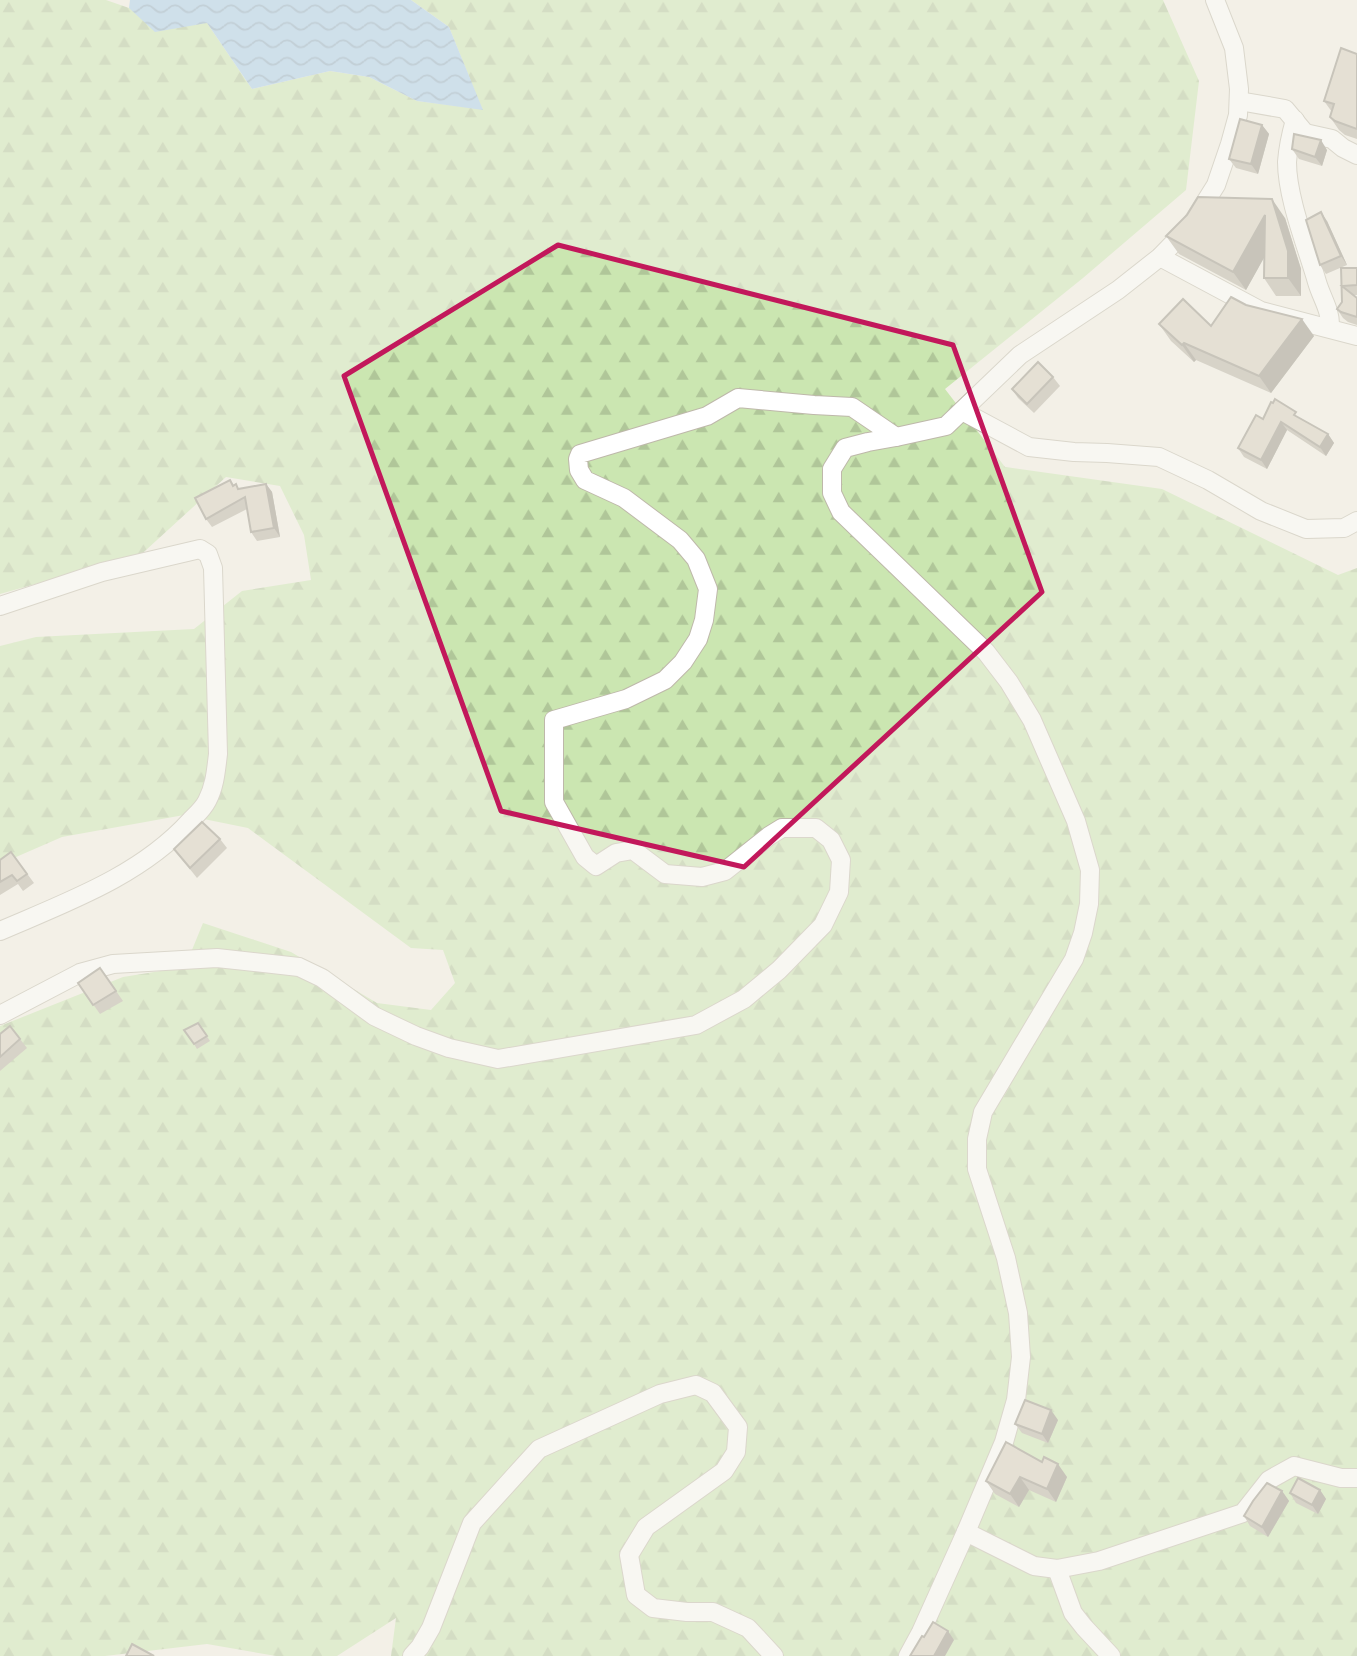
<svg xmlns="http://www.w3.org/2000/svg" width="1357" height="1656" font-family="'Nunito Sans',sans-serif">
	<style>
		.forest { fill: url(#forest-firs) }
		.water { fill: url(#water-waves) }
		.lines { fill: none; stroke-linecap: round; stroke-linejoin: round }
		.street-casing { stroke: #beb8aa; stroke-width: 20 }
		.street { stroke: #fff; stroke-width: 18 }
		.wall { fill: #b6afa3 }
		.shaded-wall { fill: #948f84 }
		.building { fill: #d4ccbd; stroke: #948f84; stroke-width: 2 }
		.marked { fill: none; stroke: #c2185b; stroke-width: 5; stroke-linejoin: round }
	</style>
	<defs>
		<pattern id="forest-firs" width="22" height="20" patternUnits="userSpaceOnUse" patternTransform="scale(1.75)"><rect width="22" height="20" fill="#cbe6b1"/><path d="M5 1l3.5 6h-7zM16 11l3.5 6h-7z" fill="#b0c699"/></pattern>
		<pattern id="water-waves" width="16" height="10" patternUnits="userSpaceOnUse" patternTransform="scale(1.75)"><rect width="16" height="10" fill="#a5ccee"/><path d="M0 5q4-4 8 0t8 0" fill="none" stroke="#88a7c2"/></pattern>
	</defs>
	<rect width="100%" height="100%" fill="#f3f0e7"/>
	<polygon class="forest" points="0,0 106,0 129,8 207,23 252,89 330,71 369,77 417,101 482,109 449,27 411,0 1163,0 1199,81 1186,190 1083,278 945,389 1005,467 1162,489 1338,575 1357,568 1357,1656 391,1656 396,1618 337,1656 276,1656 207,1644 105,1656 0,1656 0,1026 123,977 185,967 203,923 291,952 377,1003 431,1010 455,983 443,950 411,948 248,828 184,815 62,837 0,864 0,646 36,637 194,629 242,591 311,580 304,535 280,486 226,477 134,561 39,583 0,594"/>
	<polygon class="water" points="130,0 411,0 449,27 483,110 417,101 369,77 330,71 252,89 207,23 155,32 129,8"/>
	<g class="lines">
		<defs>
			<g id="street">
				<polyline points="1239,101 1285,109 1305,133 1332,139 1343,148 1357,155"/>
				<path d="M1295,120C1291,134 1288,148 1287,162C1287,198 1307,247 1317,282C1322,299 1331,310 1330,328"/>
				<polyline points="1160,257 1261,311 1357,336"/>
				<polyline points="962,411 1029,447 1074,452 1107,453 1159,457 1208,480 1261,511 1306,529 1344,528 1357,521"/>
				<path d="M0,606L102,572L200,549L208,554L213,568L218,754C216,770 215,786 207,801C203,809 196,815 190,821C140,876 67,902 0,931"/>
				<polyline points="0,1015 80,973 113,964 217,958 299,967 322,978 374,1016 416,1036 449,1048 498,1059 696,1025 744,999 779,970 823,925 839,892 841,860 831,840 816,828 782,828 769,836 725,871 702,877 665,874 633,850 616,853 596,866 585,857 554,802 554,720 626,699 665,680 683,662 698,639 704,620 708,589 696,559 680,540 624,498 585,480 579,470 578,459 580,454 707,416 738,398 814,405 852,407 896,437"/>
				<polyline points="966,1532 1034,1566 1057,1569 1099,1561 1243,1513 1269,1480 1294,1466 1341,1478 1357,1478"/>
				<polyline points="1057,1569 1073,1613 1084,1627 1111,1656"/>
				<polyline points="412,1656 420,1647 431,1628 472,1523 539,1449 660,1394 696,1385 713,1393 738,1427 736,1452 724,1471 646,1527 629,1555 636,1595 653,1608 687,1612 713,1612 748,1628 774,1656"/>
				<polyline points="908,1656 921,1632 966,1532 1004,1442 1016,1400 1021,1357 1018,1313 1006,1258 977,1169 977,1139 983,1112 1074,959 1083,933 1089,904 1090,870 1076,821 1032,720 1009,682 986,652 841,512 832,493 832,469 845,448 868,442 896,437 946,426 1020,355 1118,290 1160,257 1191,225 1216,185 1230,144 1238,115 1239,89 1234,48 1215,0"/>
			</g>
		</defs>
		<use href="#street" class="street-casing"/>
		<use href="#street" class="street"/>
	</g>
	<g class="wall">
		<polygon points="1357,54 1357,139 1345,135 1339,130 1330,117 1332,112 1324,101"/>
		<polygon points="1262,125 1269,134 1258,174 1236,168 1229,159"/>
		<polygon points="1292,149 1327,150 1322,166 1299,159"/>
		<polygon points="1285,218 1301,269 1301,296 1276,296 1264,278 1264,257 1246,290 1179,254 1166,236"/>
		<polygon points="1327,221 1347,265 1326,274 1320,265"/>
		<polygon points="1341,268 1357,268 1357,295 1354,295 1357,298 1357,325 1348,322 1343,318 1337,309 1342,302"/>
		<polygon points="1246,305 1314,336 1271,393 1196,360 1194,362 1171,341 1159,324 1211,326"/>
		<polygon points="1053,377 1060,386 1034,413 1018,398 1012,389"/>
		<polygon points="1300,418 1328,434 1334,443 1326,456 1287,430 1267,469 1244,457 1238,448 1263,419"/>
		<polygon points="230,480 234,485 239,489 266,484 272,492 280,537 257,541 251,532 247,509 212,527 206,519"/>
		<polygon points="220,839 227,848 197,878 174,849"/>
		<polygon points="11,852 34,883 23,891 18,884 0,895 0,860"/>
		<polygon points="100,968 123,1001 100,1014 78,983"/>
		<polygon points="198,1023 210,1041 197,1049 194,1044"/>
		<polygon points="0,1034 20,1039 27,1048 0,1071"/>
		<polygon points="1058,1420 1048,1443 1022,1433 1015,1424"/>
		<polygon points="1042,1462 1067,1477 1056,1502 1029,1490 1019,1507 995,1494 986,1481"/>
		<polygon points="1320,1490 1326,1499 1318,1514 1296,1503 1290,1493"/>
		<polygon points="1282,1491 1289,1501 1268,1537 1250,1526 1244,1516"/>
	</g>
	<g class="shaded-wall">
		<polygon points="1262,125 1269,134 1258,174 1251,164"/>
		<polygon points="1321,140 1327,150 1322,166 1315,157"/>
		<polygon points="1272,199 1285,218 1301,269 1301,296 1288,278"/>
		<polygon points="1321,212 1327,221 1347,265 1341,256"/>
		<polygon points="1265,215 1278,233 1246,290 1233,272"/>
		<polygon points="1302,319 1314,336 1271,393 1259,376"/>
		<polygon points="1184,343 1196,360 1194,362 1182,345"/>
		<polygon points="1281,422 1287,430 1267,469 1261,460"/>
		<polygon points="1328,434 1334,443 1326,456 1320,447"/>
		<polygon points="266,484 272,492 280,537 274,528"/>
		<polygon points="1051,1410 1058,1420 1048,1443 1042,1434"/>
		<polygon points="1058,1464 1067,1477 1056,1502 1047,1489"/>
		<polygon points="1020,1477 1029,1490 1019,1507 1010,1494"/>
		<polygon points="1320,1490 1326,1499 1318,1514 1312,1505"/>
		<polygon points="1282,1491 1289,1501 1268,1537 1262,1527"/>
		<polygon points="948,1631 954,1640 945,1656 934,1656"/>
	</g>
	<g class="building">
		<polygon points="1341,48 1357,54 1357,129 1335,121 1330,117 1334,104 1324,101"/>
		<polygon points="1240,119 1262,125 1251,164 1229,159"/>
		<polygon points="1294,134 1321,140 1315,157 1292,149"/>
		<polygon points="1198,197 1272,199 1288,251 1288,278 1264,278 1265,215 1233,272 1166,236 1187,215"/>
		<polygon points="1321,212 1341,256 1320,265 1306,220"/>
		<polygon points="1341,268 1357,268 1357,285 1342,286 1357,298 1357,317 1341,312 1337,309 1342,302"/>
		<polygon points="1231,297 1246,305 1302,319 1259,376 1184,343 1182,345 1159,324 1183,299 1211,326"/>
		<polygon points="1038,362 1053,377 1027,404 1012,389"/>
		<polygon points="1275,399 1296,412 1294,415 1328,434 1320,447 1281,422 1261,460 1238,448 1256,415 1263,419 1271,402 1273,403"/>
		<polygon points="230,480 233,486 236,484 238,489 266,484 274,528 251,532 245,497 206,519 195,498"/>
		<polygon points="202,822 220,839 190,868 174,849"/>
		<polygon points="11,852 27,874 17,881 12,875 0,882 0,860"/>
		<polygon points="100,968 116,991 93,1005 78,983"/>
		<polygon points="198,1023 207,1036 194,1044 184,1030"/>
		<polygon points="10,1026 20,1039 0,1057 0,1034"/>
		<polygon points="1025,1400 1051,1410 1042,1434 1015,1424"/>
		<polygon points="1006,1442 1042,1462 1044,1457 1058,1464 1047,1489 1020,1477 1010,1494 986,1481"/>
		<polygon points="1298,1478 1320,1490 1312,1505 1290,1493"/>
		<polygon points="1267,1483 1282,1491 1262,1527 1244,1516 1253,1501"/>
		<polygon points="933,1622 948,1631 934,1656 910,1656 922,1636 924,1637"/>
		<polygon points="132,1644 154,1656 126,1656"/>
	</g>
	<path d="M0 0H1357V1656H0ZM558,245L953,345L1042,592L744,867L501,811L344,376Z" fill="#f3f0e7" fill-opacity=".55" fill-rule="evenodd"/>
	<path class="marked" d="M558,245L953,345L1042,592L744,867L501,811L344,376Z"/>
</svg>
